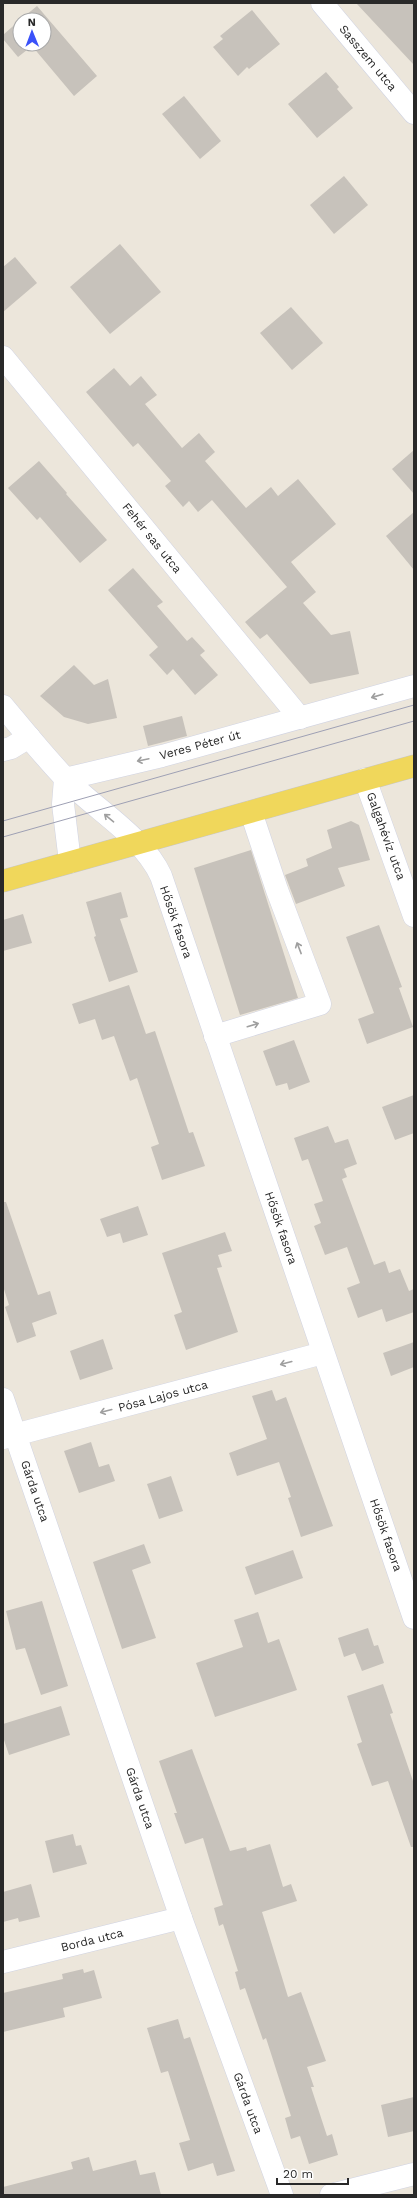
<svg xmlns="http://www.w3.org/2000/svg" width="417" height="2198" font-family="'Work Sans',sans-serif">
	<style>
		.building { fill: #c7c2bb }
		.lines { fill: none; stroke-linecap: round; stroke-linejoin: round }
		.minor-casing { stroke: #d0d3e2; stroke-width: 23 }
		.major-casing { stroke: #c7c7c7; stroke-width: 23 }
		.minor { stroke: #fff; stroke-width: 22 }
		.major { stroke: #f0d75b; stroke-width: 22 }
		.tram { stroke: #9ea0b4; stroke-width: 1 }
		.oneway { stroke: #9f9f9f }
		.labels { text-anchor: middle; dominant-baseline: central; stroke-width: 3; stroke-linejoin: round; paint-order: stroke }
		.street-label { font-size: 12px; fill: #292929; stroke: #fff }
	</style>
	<rect width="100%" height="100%" fill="#ece6db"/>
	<g class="building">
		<polygon points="356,3 414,3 414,65"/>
		<polygon points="37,6 97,76 74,96 32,46 18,57 3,39 3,35 20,20 20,44 44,44 44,20 20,20"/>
		<polygon points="252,10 280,44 249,69 247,67 238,76 213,47 223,39 220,36"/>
		<polygon points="326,72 339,87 337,89 353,108 317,138 288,104"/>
		<polygon points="184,96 221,141 200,159 162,114"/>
		<polygon points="344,176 368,205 334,234 310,205"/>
		<polygon points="120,244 161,292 110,334 70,287"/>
		<polygon points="15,257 37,283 3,312 3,267"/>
		<polygon points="291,307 323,343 292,370 260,333"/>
		<polygon points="114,368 130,386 141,376 157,395 145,404 182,448 199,433 215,452 205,461 246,508 271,487 278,496 298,479 336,524 291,562 316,592 303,603 331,635 350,631 359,674 310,684 267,634 260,639 245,622 287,587 212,500 198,512 189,501 183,507 165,486 171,481 138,443 133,447 86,392"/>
		<polygon points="414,450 414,494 392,469"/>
		<polygon points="39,461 67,493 66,494 107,540 80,563 40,517 37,520 8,488"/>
		<polygon points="414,512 414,570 386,536"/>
		<polygon points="133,568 163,602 157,606 187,641 192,637 205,651 200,655 218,675 195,695 173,669 167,675 149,655 158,647 108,590"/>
		<polygon points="74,665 94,685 108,679 117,718 88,724 64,717 40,696"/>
		<polygon points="182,716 187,736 148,746 143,726"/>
		<polygon points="351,821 359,825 370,860 338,868 345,886 296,904 285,875 308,866 306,859 332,848 327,830"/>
		<polygon points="251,850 298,998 240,1015 194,868"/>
		<polygon points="121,892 128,917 120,919 138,972 109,982 94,937 96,936 86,902"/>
		<polygon points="23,914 32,943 3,951 3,920"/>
		<polygon points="379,925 402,987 399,988 413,1027 367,1044 358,1019 374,1013 346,937"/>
		<polygon points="129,985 146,1034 155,1031 189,1133 193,1132 205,1166 162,1180 151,1147 159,1144 137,1078 130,1081 114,1036 102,1040 95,1019 79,1024 72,1004"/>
		<polygon points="294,1040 310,1082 289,1090 287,1083 276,1086 263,1051"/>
		<polygon points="414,1095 414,1133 395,1140 382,1107"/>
		<polygon points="328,1126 335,1143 348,1139 357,1164 344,1169 347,1177 342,1179 374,1265 385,1261 389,1273 400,1269 409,1291 414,1289 414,1312 386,1322 382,1309 358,1318 347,1288 360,1283 347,1247 325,1255 314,1226 321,1223 314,1204 323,1201 308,1159 302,1161 294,1138"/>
		<polygon points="3,1202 6,1202 38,1295 50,1291 57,1314 32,1323 36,1336 17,1343 5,1307 9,1305 3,1286"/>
		<polygon points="138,1206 148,1235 123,1243 120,1233 107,1237 100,1219"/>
		<polygon points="225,1232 232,1251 218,1255 222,1267 217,1268 238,1332 186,1350 174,1315 182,1312 162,1253"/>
		<polygon points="103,1339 113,1369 80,1380 70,1351"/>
		<polygon points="414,1342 414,1367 391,1376 383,1353"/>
		<polygon points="272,1390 276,1401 286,1397 333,1526 301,1537 288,1498 291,1497 279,1462 237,1476 229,1453 267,1439 252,1396"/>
		<polygon points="91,1442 99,1467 109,1464 115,1481 79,1493 64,1451"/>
		<polygon points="171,1476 183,1511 159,1519 147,1484"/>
		<polygon points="144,1544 151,1563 132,1570 156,1638 122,1649 93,1562"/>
		<polygon points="293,1550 303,1578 255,1595 245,1567"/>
		<polygon points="42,1601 68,1686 41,1695 25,1648 16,1650 6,1611"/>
		<polygon points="258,1612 268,1643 279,1639 297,1690 215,1717 196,1663 243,1647 234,1620"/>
		<polygon points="368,1628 374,1646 378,1645 384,1663 362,1671 355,1653 344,1657 338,1638"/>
		<polygon points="383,1684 393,1713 390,1714 414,1784 414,1847 411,1847 388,1781 372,1786 357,1744 362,1742 347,1696"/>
		<polygon points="61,1706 70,1735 9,1755 3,1737 3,1724"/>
		<polygon points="192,1749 230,1851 246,1847 247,1851 270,1844 283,1887 291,1884 297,1901 262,1912 288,1997 301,1992 326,2061 307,2067 314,2087 311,2087 327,2136 332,2134 338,2155 309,2164 300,2136 291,2139 285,2118 291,2116 266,2038 263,2040 245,1988 240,1990 235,1972 238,1971 223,1924 219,1926 214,1908 223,1905 203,1838 185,1844 174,1813 177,1813 159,1761"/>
		<polygon points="73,1834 76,1846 81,1845 87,1864 53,1873 45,1841"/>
		<polygon points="31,1884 40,1917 19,1922 18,1918 3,1922 3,1892"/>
		<polygon points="83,1969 84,1973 94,1970 102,1998 63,2008 65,2017 3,2032 3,1993 63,1979 62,1974"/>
		<polygon points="178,2019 184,2039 190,2037 235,2171 217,2176 213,2163 188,2171 179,2143 190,2140 168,2071 161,2073 147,2028"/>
		<polygon points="414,2097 414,2131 388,2137 381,2105"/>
		<polygon points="89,2157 93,2171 136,2160 140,2175 155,2172 161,2195 3,2195 3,2187 73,2169 71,2162"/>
	</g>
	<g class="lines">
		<defs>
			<g id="minor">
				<polyline points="322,3 414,113"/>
				<polyline points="3,357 300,718"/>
				<path d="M3,706C23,730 43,755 65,778C95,810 142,835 161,876L414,1618"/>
				<polyline points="3,750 11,748 29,737"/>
				<polyline points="65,779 162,756 414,686"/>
				<polyline points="65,779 63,804 70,862"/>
				<polyline points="365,779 414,916"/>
				<polyline points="215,1036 320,1004 277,890 251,812"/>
				<polyline points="3,1399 181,1918 282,2195"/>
				<polyline points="3,1438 323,1353"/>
				<polyline points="3,1962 181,1918"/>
				<polyline points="331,2195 414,2174"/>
			</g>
			<polyline id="major" points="3,881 414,766"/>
		</defs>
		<use href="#minor" class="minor-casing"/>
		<use href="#major" class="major-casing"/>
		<use href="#minor" class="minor"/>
		<use href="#major" class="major"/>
		<g class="tram">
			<polyline points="3,821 414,705"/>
			<polyline points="3,837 414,721"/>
		</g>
	</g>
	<defs><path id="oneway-shaft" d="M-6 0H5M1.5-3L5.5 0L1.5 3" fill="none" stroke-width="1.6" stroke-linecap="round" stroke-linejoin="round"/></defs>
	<g class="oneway">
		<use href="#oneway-shaft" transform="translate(377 696) rotate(164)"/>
		<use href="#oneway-shaft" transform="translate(143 760) rotate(168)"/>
		<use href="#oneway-shaft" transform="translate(109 818) rotate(-140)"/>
		<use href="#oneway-shaft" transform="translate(299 948) rotate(-111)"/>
		<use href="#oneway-shaft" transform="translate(253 1025) rotate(-17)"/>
		<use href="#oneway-shaft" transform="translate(286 1363) rotate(165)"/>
		<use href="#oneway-shaft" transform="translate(106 1411) rotate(165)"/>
	</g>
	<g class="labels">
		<g class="street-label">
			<text transform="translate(368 58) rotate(50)">Sasszem utca</text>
			<text transform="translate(152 538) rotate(51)">Fehér sas utca</text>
			<text transform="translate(200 745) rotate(-15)">Veres Péter út</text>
			<text transform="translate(386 836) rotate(70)">Galgahévíz utca</text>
			<text transform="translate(176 922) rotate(71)">Hősök fasora</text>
			<text transform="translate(281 1228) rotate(71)">Hősök fasora</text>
			<text transform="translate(163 1396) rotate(-15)">Pósa Lajos utca</text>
			<text transform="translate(35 1491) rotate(71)">Gárda utca</text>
			<text transform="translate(386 1535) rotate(71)">Hősök fasora</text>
			<text transform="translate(140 1798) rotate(71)">Gárda utca</text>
			<text transform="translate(92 1940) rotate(-14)">Borda utca</text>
			<text transform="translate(248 2103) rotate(70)">Gárda utca</text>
		</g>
	</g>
	<rect width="417" height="2198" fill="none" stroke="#292929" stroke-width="8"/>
	<g transform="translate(32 32) rotate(359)"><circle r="19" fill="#ffffff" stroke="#a9a9a9"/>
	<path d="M0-3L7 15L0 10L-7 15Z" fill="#3a51f9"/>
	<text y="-6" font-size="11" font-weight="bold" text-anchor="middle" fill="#292929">N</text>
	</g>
	<path d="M277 2178v6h71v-6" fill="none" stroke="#292929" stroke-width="2"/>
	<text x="283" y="2178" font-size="12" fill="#292929" stroke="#ffffff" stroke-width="3" paint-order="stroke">20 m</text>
</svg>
